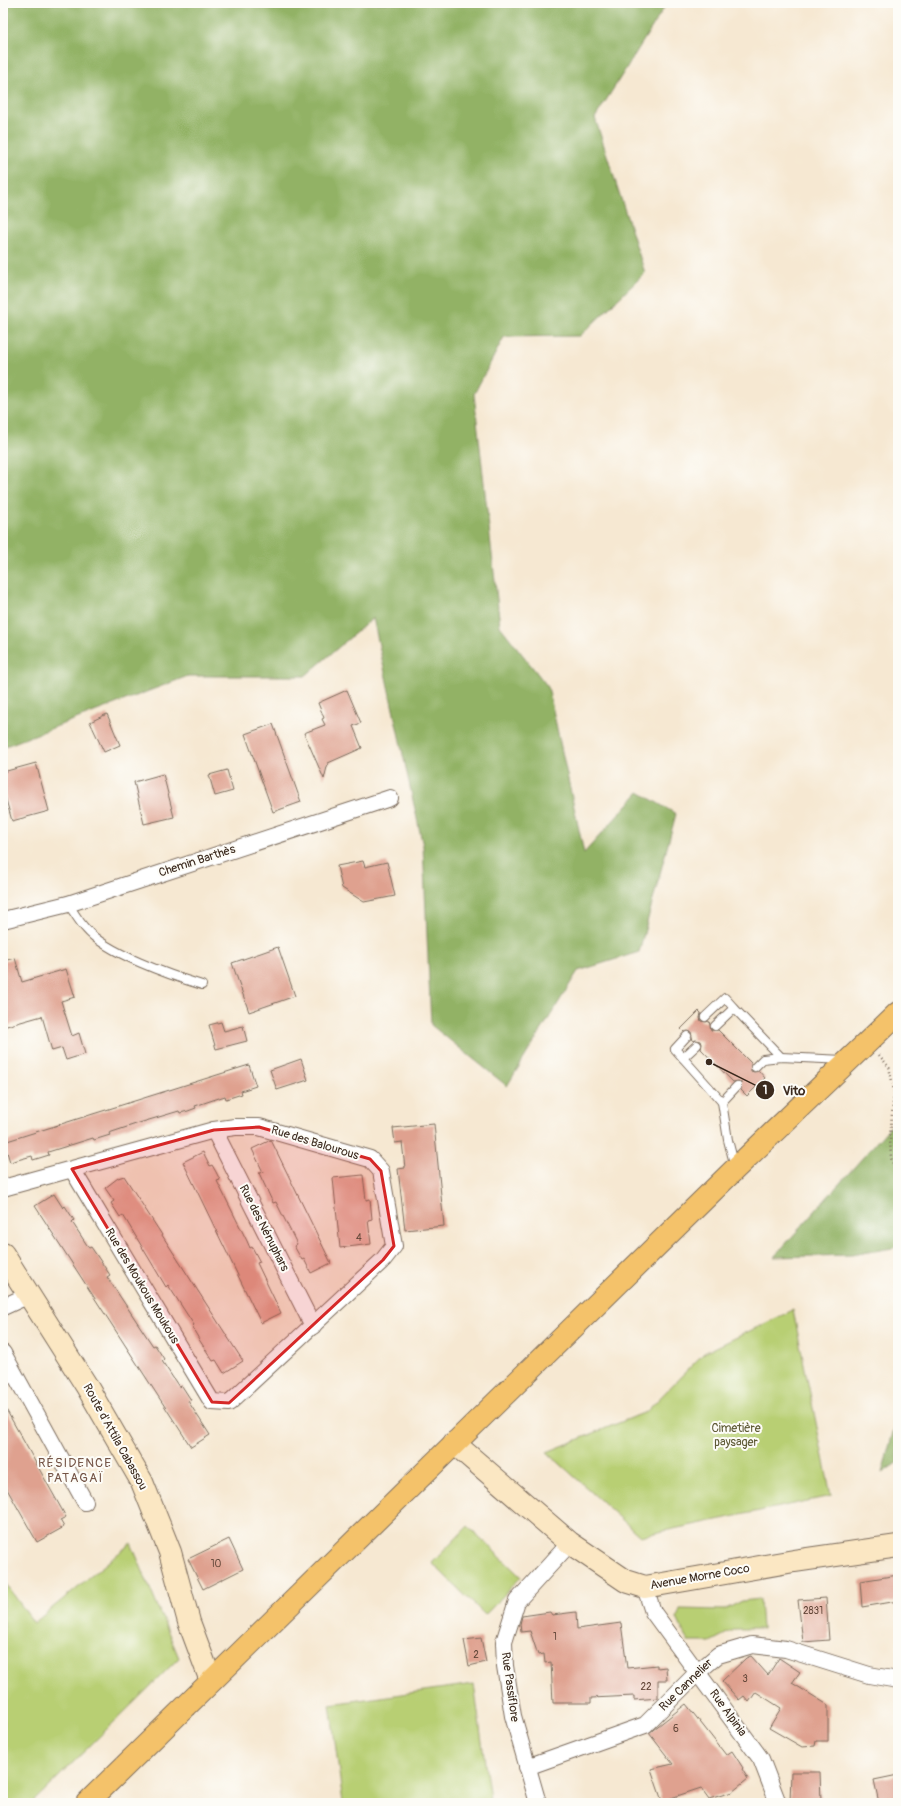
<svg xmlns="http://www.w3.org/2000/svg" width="901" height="1806" font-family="Pangolin,sans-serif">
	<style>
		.green { fill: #b8cf73; stroke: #7a7c48 }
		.forest { fill: #92b265; stroke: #666e42 }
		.building { fill: #dfa18f }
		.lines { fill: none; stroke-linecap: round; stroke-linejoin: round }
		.lane-casing { stroke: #7c6c5d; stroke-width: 10 }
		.street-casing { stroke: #7c6c5d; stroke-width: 18 }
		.secondary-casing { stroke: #7c6c5d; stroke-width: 24 }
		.primary-casing { stroke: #7c6c5d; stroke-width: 24 }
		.path { stroke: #7c6c5d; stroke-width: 2.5; stroke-dasharray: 1 3; stroke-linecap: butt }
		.lane { stroke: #fff; stroke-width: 8 }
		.street { stroke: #fff; stroke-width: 16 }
		.secondary { stroke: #fbe7c3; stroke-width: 22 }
		.primary { stroke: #f4c26a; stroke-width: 22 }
		.marked { fill: #d62828; fill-opacity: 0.2; stroke: #d62828; stroke-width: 3; stroke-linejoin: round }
		.labels { text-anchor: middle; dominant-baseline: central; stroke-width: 4; stroke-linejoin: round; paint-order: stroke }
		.number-label { font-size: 10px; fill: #64483a }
		.street-label { font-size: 12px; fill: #3b2a1e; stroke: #fdfcf7 }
		.park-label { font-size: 12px; fill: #605c38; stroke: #fdfcf7 }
		.neighbourhood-label { font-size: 13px; letter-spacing: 1px; fill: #745446; stroke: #fdfcf7 }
		.leader { fill: none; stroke: #3b2a1e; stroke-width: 1.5 }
		.callout-dot { fill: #3b2a1e; stroke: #fdfcf7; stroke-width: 1.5 }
		.mark-label { font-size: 12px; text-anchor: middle; font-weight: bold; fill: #fff }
		.callout-label { font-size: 13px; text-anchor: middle; font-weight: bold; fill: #3b2a1e; stroke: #fdfcf7; stroke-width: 4; stroke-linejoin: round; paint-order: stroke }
	</style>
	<rect width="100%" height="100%" fill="#fdfcf7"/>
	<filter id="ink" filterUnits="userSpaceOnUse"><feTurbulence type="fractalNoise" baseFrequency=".025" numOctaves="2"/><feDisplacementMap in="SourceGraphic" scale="8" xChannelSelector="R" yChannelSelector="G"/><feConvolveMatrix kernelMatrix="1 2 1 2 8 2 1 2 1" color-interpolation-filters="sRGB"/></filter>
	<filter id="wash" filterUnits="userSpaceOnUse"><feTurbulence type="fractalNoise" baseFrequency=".012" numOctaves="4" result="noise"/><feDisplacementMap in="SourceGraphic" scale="16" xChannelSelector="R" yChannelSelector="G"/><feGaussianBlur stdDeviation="0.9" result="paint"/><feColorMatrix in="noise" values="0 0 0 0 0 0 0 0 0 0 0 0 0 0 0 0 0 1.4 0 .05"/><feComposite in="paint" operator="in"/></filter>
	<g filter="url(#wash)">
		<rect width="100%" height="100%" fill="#f6e8d2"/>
		<g class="green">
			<polygon points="793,1310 831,1496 640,1536 547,1452 646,1412 704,1353"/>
			<polygon points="468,1526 521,1577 485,1615 432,1563"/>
			<polygon points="131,1543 179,1658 32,1803 3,1803 3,1580 34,1623"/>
			<polygon points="760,1599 762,1629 735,1629 710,1642 688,1642 677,1618 680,1609 724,1610 742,1601"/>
			<polygon points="474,1684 490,1800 469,1803 343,1803 330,1704"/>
		</g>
		<g class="forest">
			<polygon points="3,3 667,3 595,118 645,273 580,336 504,337 474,394 500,626 548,687 584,853 639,792 676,814 639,952 578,971 507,1086 431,1025 423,846 373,618 305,676 188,676 3,747"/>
			<polygon points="898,1118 898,1247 852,1255 774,1257"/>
			<polygon points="898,1414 898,1462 882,1473"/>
		</g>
		<g id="blocks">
			<g class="building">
				<polygon points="347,690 361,723 353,726 362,748 328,763 324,779 304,733 325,725 322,719 324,718 318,703"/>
				<polygon points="107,714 120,745 104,752 90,722"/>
				<polygon points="273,724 301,802 273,812 245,734"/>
				<polygon points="36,763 49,811 12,821 3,789 3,772"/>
				<polygon points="227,770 233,791 215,796 209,775"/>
				<polygon points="163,774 174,817 144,824 134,782"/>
				<polygon points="363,861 365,867 387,862 395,896 364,902 342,888 337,866"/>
				<polygon points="278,947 295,996 249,1012 232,963"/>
				<polygon points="15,958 22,982 66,969 75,997 61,1001 72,1036 79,1033 85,1054 66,1060 62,1048 52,1051 42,1016 3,1027 3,961"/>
				<polygon points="699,1011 701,1013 700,1018 701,1021 706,1022 709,1021 711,1030 718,1030 751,1063 751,1071 754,1072 759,1071 765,1078 747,1096 741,1090 741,1082 738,1081 733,1082 701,1049 702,1044 701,1041 696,1040 693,1041 691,1032 688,1031 684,1032 681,1029"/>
				<polygon points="221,1022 224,1031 243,1026 247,1041 216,1049 209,1025"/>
				<polygon points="301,1059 308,1080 277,1090 270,1070"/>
				<polygon points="249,1065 256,1086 241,1091 242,1094 226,1099 225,1096 195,1106 196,1108 188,1111 180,1113 179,1111 139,1123 109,1133 110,1135 94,1140 93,1138 48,1152 49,1155 33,1160 32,1156 10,1162 4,1142"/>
				<polygon points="434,1124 444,1226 405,1230 398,1169 405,1168 402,1142 395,1143 393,1128"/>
				<polygon points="271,1140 331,1263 311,1273 304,1259 302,1260 294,1246 297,1244 276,1202 273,1203 259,1173 263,1172 252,1149"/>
				<polygon points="203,1152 210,1166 212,1165 216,1172 220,1180 217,1181 247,1241 250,1248 252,1247 260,1262 257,1263 281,1313 261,1323 183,1162"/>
				<polygon points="363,1175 366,1200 370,1199 372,1219 368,1220 371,1244 340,1248 333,1178"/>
				<polygon points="124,1176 243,1361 224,1373 216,1360 213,1361 200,1341 192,1327 194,1325 168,1285 166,1287 123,1215 120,1217 111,1203 114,1201 105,1188 118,1178"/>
				<polygon points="54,1194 63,1208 65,1206 74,1220 72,1222 85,1242 89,1248 91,1247 110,1275 107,1277 153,1346 155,1345 164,1359 162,1361 179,1387 182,1386 191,1400 188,1401 210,1435 191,1447 35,1206"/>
				<polygon points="3,1404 66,1517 60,1520 64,1527 37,1542 3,1482"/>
				<polygon points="229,1539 243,1569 203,1589 188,1559"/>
				<polygon points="898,1575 898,1601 862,1607 860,1581"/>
				<polygon points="826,1598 829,1640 803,1642 798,1600"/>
				<polygon points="550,1612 552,1615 576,1612 577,1629 621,1623 627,1668 657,1665 657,1668 666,1667 667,1680 658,1680 658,1698 634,1700 634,1696 591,1698 591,1703 553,1703 551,1662 545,1663 544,1654 538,1655 530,1631 521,1632 520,1624 522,1616"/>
				<polygon points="481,1638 486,1662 469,1666 464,1640"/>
				<polygon points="751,1656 768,1675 779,1658 800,1672 792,1683 828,1705 828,1741 816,1741 815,1746 802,1747 769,1728 781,1708 756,1692 749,1702 744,1696 739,1700 722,1681 746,1658"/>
				<polygon points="686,1704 726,1755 732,1751 743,1768 742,1769 748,1779 732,1792 709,1799 701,1788 662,1801 651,1769 673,1764 649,1733"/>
				<polygon points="791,1772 820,1772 821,1803 790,1803"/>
				<polygon points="898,1775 898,1803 879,1803 874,1780"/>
			</g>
		</g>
	</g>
	<g filter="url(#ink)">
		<use href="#blocks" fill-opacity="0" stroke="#7c6c5d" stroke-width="1"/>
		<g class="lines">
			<defs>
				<g id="lane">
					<path d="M68,904C74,912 79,922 86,929C106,953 172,976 202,985"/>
					<polyline points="705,1017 725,998 734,1008"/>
					<polyline points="715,1026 734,1008 781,1057"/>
					<polyline points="697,1045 683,1058 722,1102"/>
					<polyline points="683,1058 675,1049 687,1036"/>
					<polyline points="755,1067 763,1059 781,1057 844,1060"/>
					<polyline points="735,1167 728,1140 722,1102 737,1086"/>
				</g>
				<g id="street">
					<polyline points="3,920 68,904 390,798"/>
					<polyline points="214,1130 313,1326"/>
					<polyline points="3,1188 214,1130 235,1127 259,1127 370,1159 381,1171 394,1246 383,1260 229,1403 212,1402 72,1169"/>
					<polyline points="3,1307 29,1295"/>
					<polyline points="3,1353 85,1502"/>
					<polyline points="645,1587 653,1612 761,1759 778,1803"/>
					<polyline points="527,1767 645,1725 698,1672 718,1655 752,1645 786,1649 869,1675 898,1680"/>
					<polyline points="538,1803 513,1716 505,1666 504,1642 517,1601 570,1543"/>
				</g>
				<g id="secondary">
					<polyline points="3,1254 86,1385 142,1482 170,1552 189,1622 211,1681"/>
					<polyline points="454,1443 570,1543 626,1581 645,1587 794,1561 898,1546"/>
				</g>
				<polyline id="primary" points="87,1803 735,1169 898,1013"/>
			</defs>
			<use href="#lane" class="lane-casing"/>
			<use href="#street" class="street-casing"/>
			<use href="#secondary" class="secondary-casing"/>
			<use href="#primary" class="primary-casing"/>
			<polyline class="path" points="879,1055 889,1067 894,1091 890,1137 891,1158 898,1177"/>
			<use href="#lane" class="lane"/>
			<use href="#street" class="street"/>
			<use href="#secondary" class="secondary"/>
			<use href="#primary" class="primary"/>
		</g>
	</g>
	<path class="marked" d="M259,1127L370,1159L381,1171L394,1246L383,1260L229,1403L212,1402L72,1169L214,1130Z"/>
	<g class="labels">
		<g class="number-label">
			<text x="359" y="1238">4</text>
			<text x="216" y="1564">10</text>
			<text x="813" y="1611">2831</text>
			<text x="555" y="1637">1</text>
			<text x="476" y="1655">2</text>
			<text x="745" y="1679">3</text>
			<text x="646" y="1687">22</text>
			<text x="676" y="1729">6</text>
		</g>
		<g class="street-label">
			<text transform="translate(197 861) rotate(-18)">Chemin Barthès</text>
			<text transform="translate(315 1143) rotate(17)">Rue des Balourous</text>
			<text transform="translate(264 1228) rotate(63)">Rue des Nénuphars</text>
			<text transform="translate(142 1286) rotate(59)">Rue des Moukous Moukous</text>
			<text transform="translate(115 1437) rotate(61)">Route d'Attila Cabassou</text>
			<text transform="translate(700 1577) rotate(-10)">Avenue Morne Coco</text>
			<text transform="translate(686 1685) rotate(-44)">Rue Cannelier</text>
			<text transform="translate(510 1687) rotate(82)">Rue Passiflore</text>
			<text transform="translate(728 1713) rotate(54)">Rue Alpinia</text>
		</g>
		<g class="park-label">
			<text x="736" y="1428">Cimetière<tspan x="736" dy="14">paysager</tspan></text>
		</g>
		<g class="neighbourhood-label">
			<text x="75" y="1463">RÉSIDENCE<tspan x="75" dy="15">PATAGAÏ</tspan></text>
		</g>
	</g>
	<path class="leader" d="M709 1062L765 1090"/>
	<g class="callout-dot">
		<circle cx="709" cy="1062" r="4"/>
		<circle cx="765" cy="1090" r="10"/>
	</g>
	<g class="mark-label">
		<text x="765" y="1094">1</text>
	</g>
	<g class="callout-label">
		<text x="794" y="1095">Vito</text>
	</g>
	<rect width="901" height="1806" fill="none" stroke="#fdfcf7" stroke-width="16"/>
</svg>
